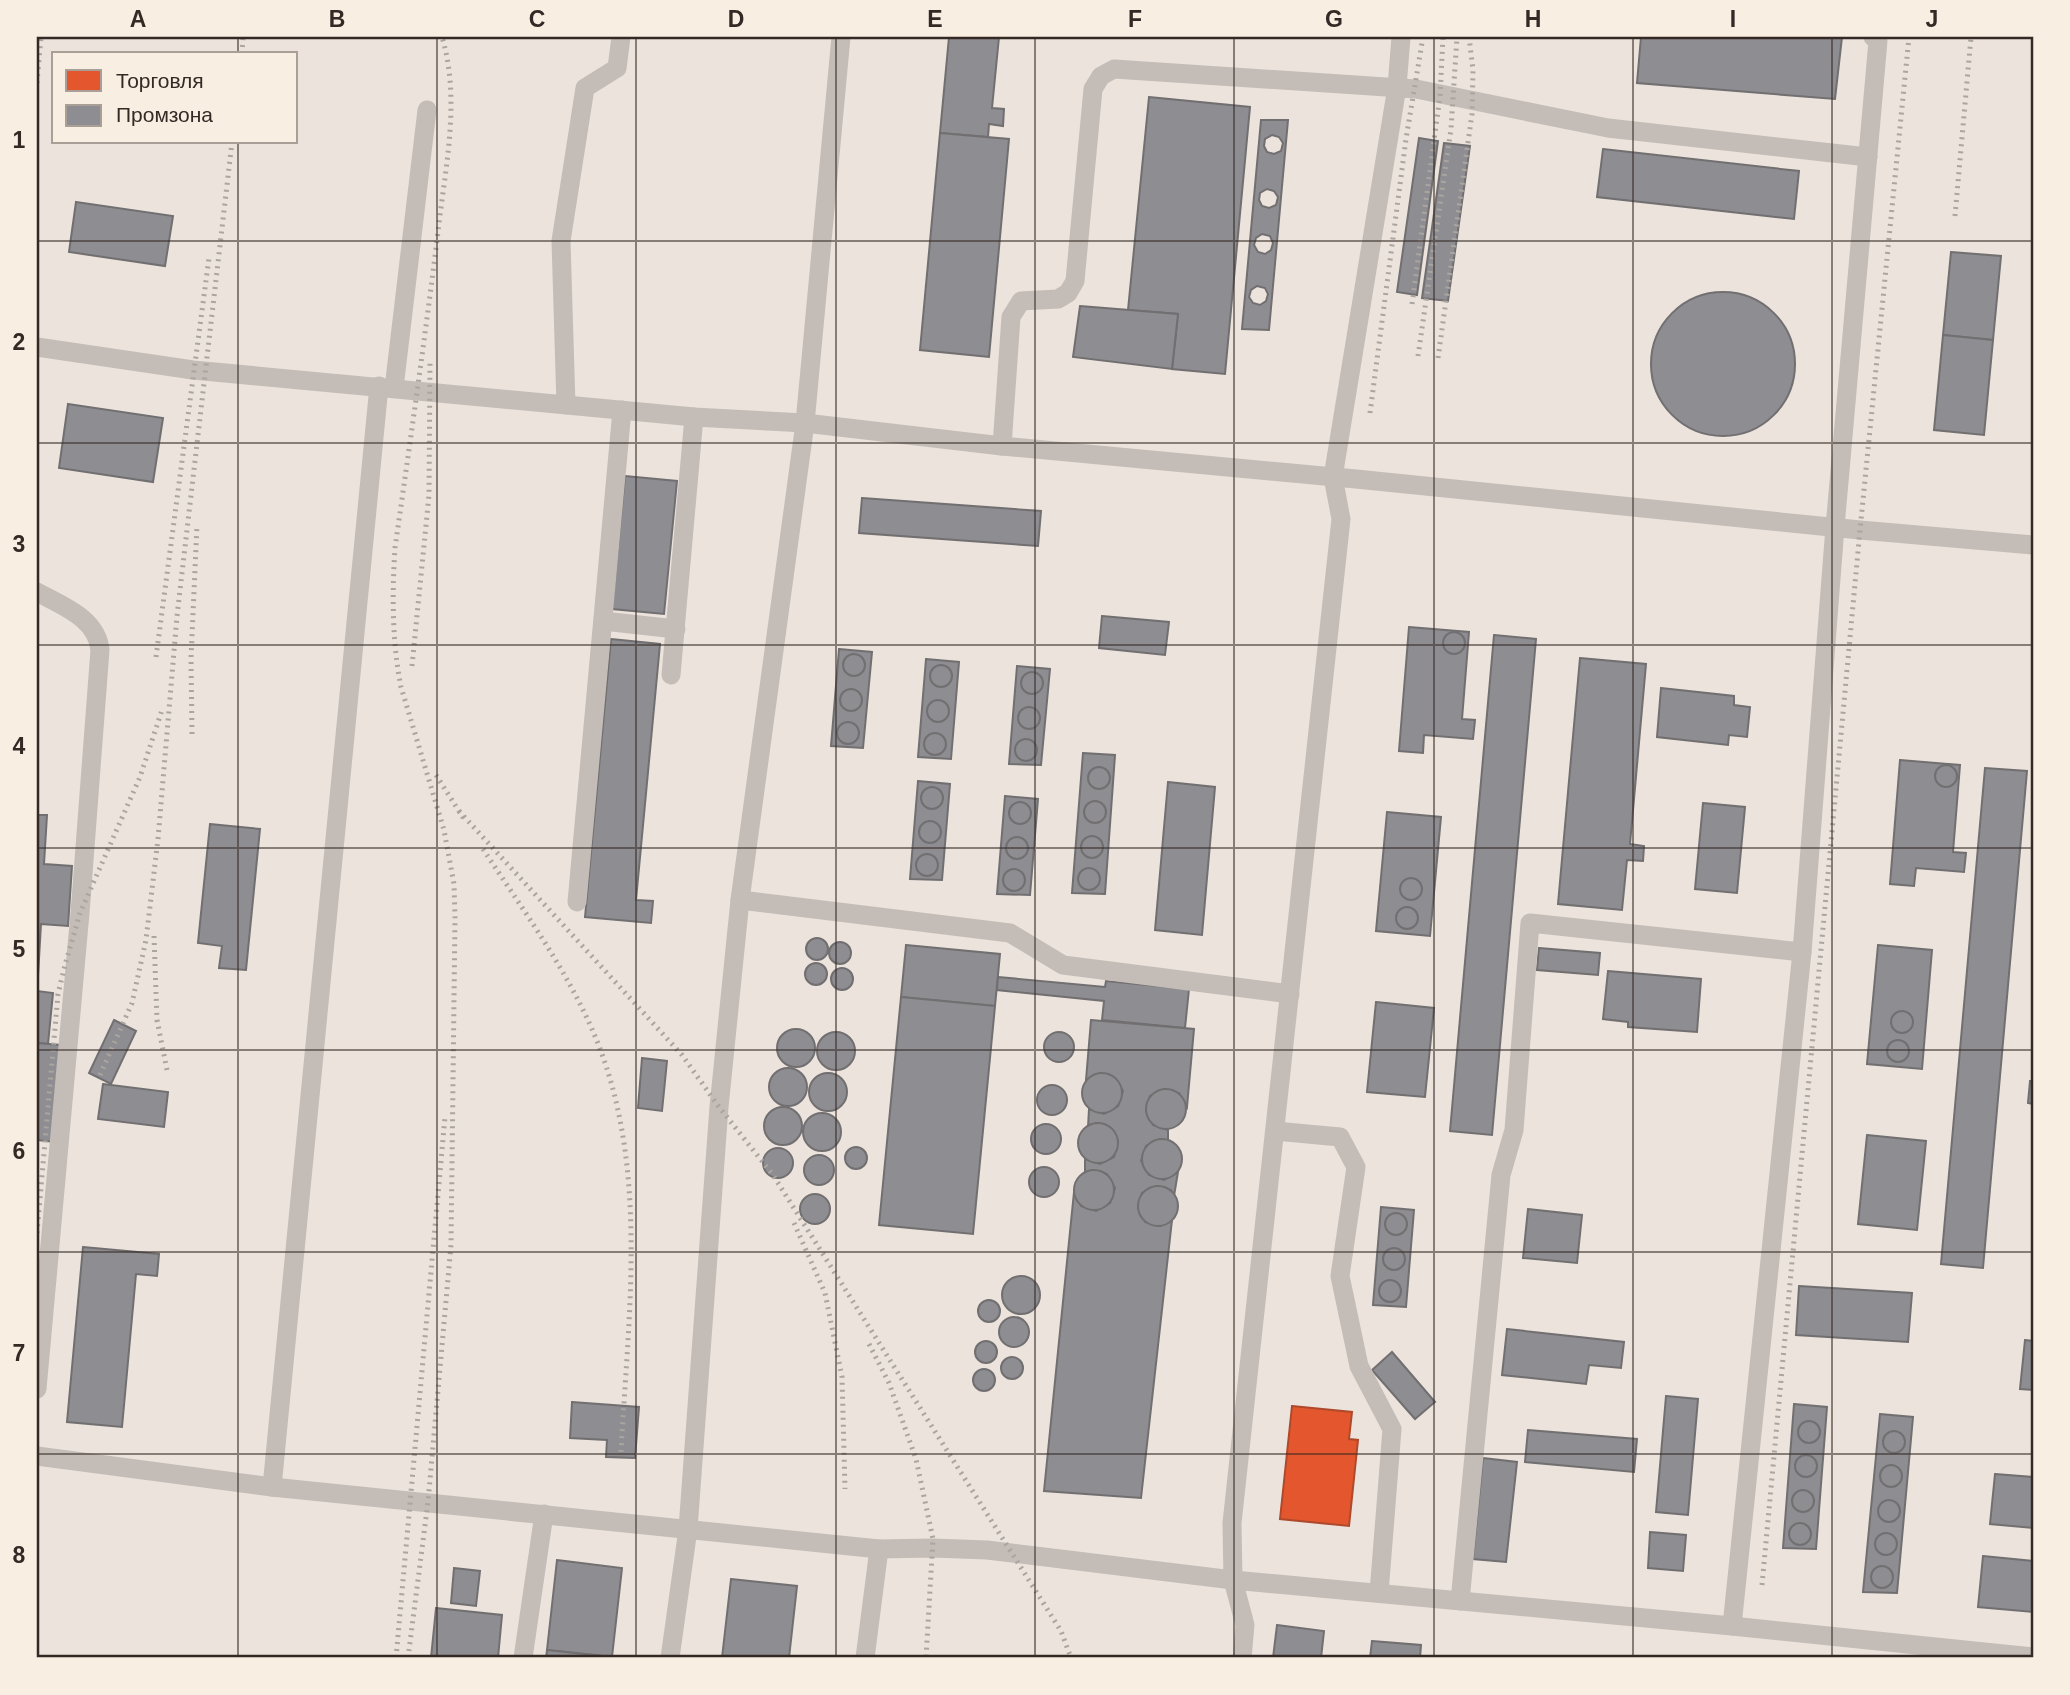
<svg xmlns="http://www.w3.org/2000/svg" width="2070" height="1695" font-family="Arial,sans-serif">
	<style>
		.shops { fill: #e4572e; stroke: #af492b; stroke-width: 2 }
		.industry { fill: #8d8d92; stroke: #726f71; stroke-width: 2; fill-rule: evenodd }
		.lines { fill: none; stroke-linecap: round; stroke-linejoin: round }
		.minor { stroke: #c4bcb6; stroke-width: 19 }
		.rail { stroke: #aba5a0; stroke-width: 5; stroke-dasharray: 2 5; stroke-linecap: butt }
		.grid { fill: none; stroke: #342925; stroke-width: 2; stroke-opacity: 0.55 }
		.neatline { fill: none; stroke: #342925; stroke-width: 2.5 }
		.grid-label { font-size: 23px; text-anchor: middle; font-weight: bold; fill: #342925 }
	</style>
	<rect width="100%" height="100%" fill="#ebe3dc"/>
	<polygon class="shops" points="1292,1406 1352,1412 1349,1439 1358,1440 1349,1526 1280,1519"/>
	<g class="industry">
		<polygon points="949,37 999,37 992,108 1004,109 1003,126 989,124 988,137 940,133"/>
		<polygon points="1641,37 1842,37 1835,99 1637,83"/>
		<polygon points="1149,97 1250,107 1225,374 1172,369 1178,314 1128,310"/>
		<path d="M1261,120H1288L1269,330L1242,329ZM1272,135L1279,137L1283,143L1281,151L1274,154L1267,152L1264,146L1265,139ZM1267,189L1274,191L1278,197L1276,205L1269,208L1262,206L1259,200L1260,193ZM1262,234L1270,236L1273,243L1271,250L1265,254L1258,252L1254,245L1256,238ZM1257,286L1265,288L1268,294L1266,301L1260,305L1253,303L1249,297L1251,290Z"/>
		<polygon points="940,133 1009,139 989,357 920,350"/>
		<polygon points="1419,138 1438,141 1417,295 1397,292"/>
		<polygon points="1444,143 1470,146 1448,301 1422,298"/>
		<polygon points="1603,149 1799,171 1794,219 1597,197"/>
		<polygon points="76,202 173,216 165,266 69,252"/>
		<polygon points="1951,252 2001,256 1993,340 1943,335"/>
		<circle cx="1723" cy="364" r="72"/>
		<polygon points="1080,306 1178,314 1172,369 1073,357"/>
		<polygon points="1943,335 1993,340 1984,435 1934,430"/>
		<polygon points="68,404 163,418 153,482 59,468"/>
		<polygon points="625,476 677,481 664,614 612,609"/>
		<polygon points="862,498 1041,511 1038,546 859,533"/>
		<polygon points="1102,616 1169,622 1165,655 1099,648"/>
		<polygon points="1409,627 1469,632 1462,719 1475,720 1473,739 1424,735 1423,753 1399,751"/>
		<circle cx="1454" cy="643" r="11"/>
		<polygon points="1494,635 1536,639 1492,1135 1450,1131"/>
		<polygon points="611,639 660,644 636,900 653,901 651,923 585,917"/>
		<polygon points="839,649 872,652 863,748 831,746"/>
		<circle cx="854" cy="665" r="11"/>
		<polygon points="1580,658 1646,664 1630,844 1644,846 1643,861 1627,860 1622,910 1558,904"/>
		<polygon points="926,659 959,662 951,759 918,757"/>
		<circle cx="941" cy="676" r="11"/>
		<polygon points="1017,666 1050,669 1041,765 1009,764"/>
		<circle cx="1032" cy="683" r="11"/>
		<polygon points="1661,688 1734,696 1734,705 1750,707 1747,737 1729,735 1728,745 1657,737"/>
		<circle cx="851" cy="700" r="11"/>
		<circle cx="938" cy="711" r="11"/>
		<circle cx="1029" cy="718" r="11"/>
		<circle cx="848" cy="733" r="11"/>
		<circle cx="935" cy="744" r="11"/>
		<circle cx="1026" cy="750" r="11"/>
		<polygon points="1083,753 1115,755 1105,894 1072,893"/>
		<polygon points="1900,760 1960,765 1953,852 1966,853 1964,872 1916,868 1914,886 1890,884"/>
		<circle cx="1946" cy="776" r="11"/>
		<circle cx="1099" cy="778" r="11"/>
		<polygon points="1985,768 2027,771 1983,1268 1941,1264"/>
		<polygon points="918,781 950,784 942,880 910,879"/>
		<polygon points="1168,782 1215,787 1202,935 1155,930"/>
		<circle cx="932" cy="798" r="11"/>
		<polygon points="1005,796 1038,799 1030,895 997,894"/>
		<circle cx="1095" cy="812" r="11"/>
		<circle cx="1020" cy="813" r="11"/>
		<polygon points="1703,803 1745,807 1737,893 1695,889"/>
		<polygon points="1387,812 1441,817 1430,936 1376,931"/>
		<polygon points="37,815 47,815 44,864 72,866 68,926 41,924 38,976"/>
		<circle cx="930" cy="832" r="11"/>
		<polygon points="210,824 260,829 246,970 219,968 222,946 198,943"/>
		<circle cx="1092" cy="847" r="11"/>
		<circle cx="1017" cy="848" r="11"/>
		<circle cx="927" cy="865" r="11"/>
		<circle cx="1089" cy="879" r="11"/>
		<circle cx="1014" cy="880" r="11"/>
		<circle cx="1411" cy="889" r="11"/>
		<circle cx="1407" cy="918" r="11"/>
		<circle cx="817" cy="949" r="11"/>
		<circle cx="840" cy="953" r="11"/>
		<polygon points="906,945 1000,954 995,1006 901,997"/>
		<polygon points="1878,945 1932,950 1922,1069 1867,1064"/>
		<polygon points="1539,948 1600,953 1598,975 1537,970"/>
		<circle cx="816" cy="974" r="11"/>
		<circle cx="842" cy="979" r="11"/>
		<polygon points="1608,971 1701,979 1697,1032 1628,1027 1628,1022 1603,1019"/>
		<polygon points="998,977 1105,987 1106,981 1189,989 1185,1028 1102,1020 1104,1001 997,990"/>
		<polygon points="37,991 53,993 48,1044 37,1043"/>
		<polygon points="901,997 995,1006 973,1234 879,1225"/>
		<polygon points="1376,1002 1434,1008 1425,1097 1367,1092"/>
		<circle cx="1902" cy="1022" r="11"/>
		<polygon points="114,1020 136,1031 111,1084 89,1073"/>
		<polygon points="1091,1020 1194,1029 1187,1107 1179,1093 1164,1089 1150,1096 1146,1111 1153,1125 1168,1130 1168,1142 1160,1139 1146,1146 1141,1161 1149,1175 1164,1180 1178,1172 1174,1196 1171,1190 1156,1186 1142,1193 1138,1208 1145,1222 1160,1226 1172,1220 1141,1498 1044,1491 1074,1192 1081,1206 1096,1211 1110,1203 1115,1188 1107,1174 1092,1170 1085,1173 1085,1159 1100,1164 1114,1157 1118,1141 1111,1128 1096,1123 1088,1127 1089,1109 1104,1114 1118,1106 1123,1091 1115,1078 1100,1073 1086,1080"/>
		<circle cx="796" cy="1048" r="19"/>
		<circle cx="1059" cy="1047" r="15"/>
		<circle cx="836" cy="1051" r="19"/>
		<circle cx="1898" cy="1051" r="11"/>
		<polygon points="37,1043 73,1046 64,1143 37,1140 37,1144"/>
		<polygon points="642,1058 667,1061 662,1111 638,1108"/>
		<circle cx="788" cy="1087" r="19"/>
		<circle cx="828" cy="1092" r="19"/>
		<circle cx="1102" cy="1093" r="20"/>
		<polygon points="2030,1081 2033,1081 2033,1104 2028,1103"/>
		<polygon points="103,1084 168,1092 164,1127 98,1119"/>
		<circle cx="1052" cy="1100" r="15"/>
		<circle cx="1166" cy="1109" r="20"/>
		<circle cx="783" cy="1126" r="19"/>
		<circle cx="822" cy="1132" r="19"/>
		<circle cx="1098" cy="1143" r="20"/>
		<circle cx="1046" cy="1139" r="15"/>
		<polygon points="1867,1135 1926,1141 1917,1230 1858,1224"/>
		<circle cx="1162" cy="1159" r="20"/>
		<circle cx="856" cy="1158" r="11"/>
		<circle cx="778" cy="1163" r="15"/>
		<circle cx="819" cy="1170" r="15"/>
		<circle cx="1044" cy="1182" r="15"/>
		<circle cx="1094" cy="1190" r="20"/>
		<circle cx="1158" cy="1206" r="20"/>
		<circle cx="815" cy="1209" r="15"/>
		<polygon points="1381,1207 1414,1210 1406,1307 1373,1305"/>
		<polygon points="1528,1209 1582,1215 1577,1263 1523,1258"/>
		<circle cx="1396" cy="1224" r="11"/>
		<polygon points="83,1247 159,1254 157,1276 136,1274 122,1427 67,1422"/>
		<circle cx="1394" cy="1259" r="11"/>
		<circle cx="1021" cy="1295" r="19"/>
		<circle cx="1390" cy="1291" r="11"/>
		<polygon points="1799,1286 1912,1293 1908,1342 1796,1335"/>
		<circle cx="989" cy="1311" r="11"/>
		<circle cx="1014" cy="1332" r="15"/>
		<polygon points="1507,1329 1624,1342 1621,1368 1589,1365 1586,1384 1502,1375"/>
		<polygon points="2025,1340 2033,1341 2033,1390 2020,1389"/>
		<circle cx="986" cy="1352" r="11"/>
		<polygon points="1392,1352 1435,1402 1415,1419 1372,1370"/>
		<circle cx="1012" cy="1368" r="11"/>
		<circle cx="984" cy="1380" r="11"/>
		<polygon points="1666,1396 1698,1399 1688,1515 1656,1512"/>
		<polygon points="572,1402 639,1407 635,1458 606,1457 607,1440 570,1438"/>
		<polygon points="1794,1404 1827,1407 1816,1549 1783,1548"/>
		<polygon points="1880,1414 1913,1417 1897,1593 1863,1592"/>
		<circle cx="1809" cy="1432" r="11"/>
		<polygon points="1528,1430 1637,1439 1634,1472 1525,1462"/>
		<circle cx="1894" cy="1442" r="11"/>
		<circle cx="1806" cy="1466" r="11"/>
		<polygon points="1483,1458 1517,1462 1506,1562 1473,1559"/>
		<circle cx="1891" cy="1476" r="11"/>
		<polygon points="1995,1474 2033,1477 2033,1528 1990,1524"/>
		<circle cx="1803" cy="1501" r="11"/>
		<circle cx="1889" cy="1511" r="11"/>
		<circle cx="1800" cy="1534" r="11"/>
		<polygon points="1650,1532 1686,1535 1683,1571 1648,1568"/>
		<circle cx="1886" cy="1544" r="11"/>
		<polygon points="1983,1556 2033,1561 2033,1612 1978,1607"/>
		<polygon points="557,1560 622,1568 612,1657 547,1650"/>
		<circle cx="1882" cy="1577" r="11"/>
		<polygon points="454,1568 480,1571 476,1606 451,1603"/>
		<polygon points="731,1579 797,1586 789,1658 722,1658"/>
		<polygon points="436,1608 502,1615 498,1658 431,1658"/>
		<polygon points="1277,1625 1324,1631 1321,1658 1273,1658"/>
		<polygon points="1372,1641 1421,1645 1420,1658 1370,1658"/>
		<polygon points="547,1650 612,1657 612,1658 546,1658"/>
	</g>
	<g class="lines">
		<g class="minor">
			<polyline points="37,347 193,370 694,417 805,423 1002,446 1356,479 1860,530 2033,545"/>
			<polyline points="394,388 427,110"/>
			<polyline points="566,405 561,241 585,88 617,68 621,37"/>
			<polyline points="1002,446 1011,317 1021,301 1058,299 1068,293 1075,281 1093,89 1101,76 1114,69 1416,89 1608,128 1868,157"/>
			<path d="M37,592C62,606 97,618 100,650L80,913L37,1389"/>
			<polyline points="603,621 676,629"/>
			<polyline points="671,675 694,417"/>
			<polyline points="740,900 1010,933 1063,965 1290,994"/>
			<polyline points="577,902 622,410"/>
			<polyline points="1275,1131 1340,1137 1356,1167 1340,1276 1359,1366 1392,1429 1379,1593"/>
			<polyline points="37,1456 272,1487 879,1549 933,1548 987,1550 1233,1580 1732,1626 2033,1657"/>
			<polyline points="272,1487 379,386"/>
			<polyline points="1460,1601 1501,1175 1514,1130 1530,923 1802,952"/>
			<polyline points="1732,1626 1802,952 1835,527 1878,41 1873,37"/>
			<polyline points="523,1658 544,1514"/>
			<polyline points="670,1658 688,1529 719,1107 740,900 805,423 841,37"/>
			<polyline points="865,1658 879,1549"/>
			<polyline points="1242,1658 1245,1625 1233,1580 1232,1523 1341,519 1333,477 1397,87 1401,37"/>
		</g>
		<g class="rail">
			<polyline points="242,54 243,37"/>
			<polyline points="37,83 41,37"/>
			<polyline points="1955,216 1971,37"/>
			<polyline points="1412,304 1440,96 1443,37"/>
			<polyline points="1418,356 1451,129 1457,37"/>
			<polyline points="1438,358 1472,114 1473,70 1469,37"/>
			<polyline points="1370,413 1406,139 1423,37"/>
			<polyline points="156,657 209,258"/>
			<polyline points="412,666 429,495 430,359"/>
			<polyline points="192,734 191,658 197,525"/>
			<polyline points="436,775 464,819"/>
			<polyline points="459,811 682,1055 719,1107 773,1175 1061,1631 1071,1658"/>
			<path d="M483,849C523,910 569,972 597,1041C649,1171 628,1316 621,1453"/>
			<polyline points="154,936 157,1020 167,1070"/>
			<polyline points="100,1075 132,1003 146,940 158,839 177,616 232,142"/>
			<polyline points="794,1223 825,1293 842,1377 845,1489"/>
			<polyline points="37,1233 58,994 65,965 80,913 140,777 162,710"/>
			<polyline points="869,1344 889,1383 916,1459 933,1539 926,1658"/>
			<polyline points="1762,1585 1860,530 1909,37"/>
			<polyline points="396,1658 445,1117"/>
			<path d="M408,1658L428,1502L451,1245L455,918L454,884L444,830L401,687C392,641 392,595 395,548C410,443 425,338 438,232C445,168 461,100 442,37"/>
		</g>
	</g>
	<path class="grid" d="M238,37V54M437,37V1658M636,37V1658M836,37V1658M1035,37V1658M1234,37V1658M1434,37V1658M1633,37V1658M1832,37V1658M238,142V1658M37,241H2033M37,443H2033M37,645H2033M37,848H2033M37,1050H2033M37,1252H2033M37,1454H2033"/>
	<rect width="2070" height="1695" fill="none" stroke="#f9eee2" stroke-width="77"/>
	<rect x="52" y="52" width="245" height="91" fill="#f9eee2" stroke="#aa9f96" stroke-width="2"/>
	<rect x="66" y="70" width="35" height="21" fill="#e4572e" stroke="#aa9f96" stroke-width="2"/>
	<text x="116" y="88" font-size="21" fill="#342925">Торговля</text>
	<rect x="66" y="105" width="35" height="21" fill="#8d8d92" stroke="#aa9f96" stroke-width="2"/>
	<text x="116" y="122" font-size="21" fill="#342925">Промзона</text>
	<rect x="38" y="38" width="1994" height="1618" class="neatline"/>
	<g class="grid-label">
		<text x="138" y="27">A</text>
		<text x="337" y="27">B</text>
		<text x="537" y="27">C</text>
		<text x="736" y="27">D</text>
		<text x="935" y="27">E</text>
		<text x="1135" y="27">F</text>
		<text x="1334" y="27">G</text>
		<text x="1533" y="27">H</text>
		<text x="1733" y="27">I</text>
		<text x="1932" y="27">J</text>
		<text x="19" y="148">1</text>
		<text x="19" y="350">2</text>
		<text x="19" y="552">3</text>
		<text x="19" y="754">4</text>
		<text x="19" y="957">5</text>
		<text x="19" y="1159">6</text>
		<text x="19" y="1361">7</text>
		<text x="19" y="1563">8</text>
	</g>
</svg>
